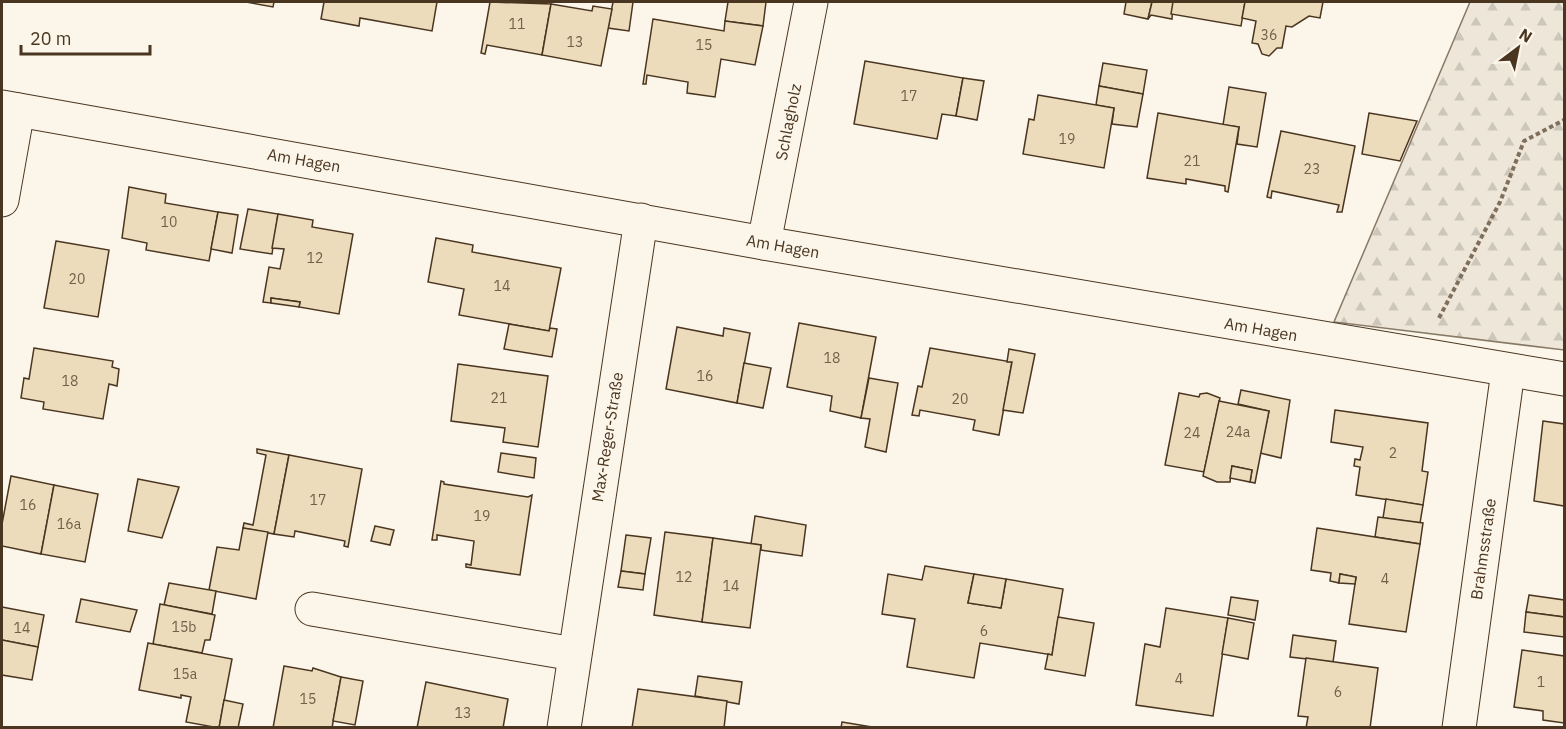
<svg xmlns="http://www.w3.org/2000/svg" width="1566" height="729" font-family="'IBM Plex Sans',sans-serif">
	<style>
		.forest { fill: url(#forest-firs); stroke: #887966; stroke-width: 1.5 }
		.building { fill: #ecdcbc; stroke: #4a3520; stroke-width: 1.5 }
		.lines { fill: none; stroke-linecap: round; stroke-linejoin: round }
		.minor-casing { stroke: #4a3520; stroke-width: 35 }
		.path { stroke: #7f6f5c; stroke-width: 4; stroke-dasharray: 4.5 3; stroke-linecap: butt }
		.minor { stroke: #fbf6e9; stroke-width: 33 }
		.labels { text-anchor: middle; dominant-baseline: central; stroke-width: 4.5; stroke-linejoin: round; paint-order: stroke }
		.number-label { font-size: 14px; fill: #725f47 }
		.street-label { font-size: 16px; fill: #4a3520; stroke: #fbf6e9 }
	</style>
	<defs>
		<pattern id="forest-firs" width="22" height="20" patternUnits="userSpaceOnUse" patternTransform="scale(1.5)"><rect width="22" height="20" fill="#ede6d9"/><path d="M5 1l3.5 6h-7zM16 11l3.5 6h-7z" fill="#cdc6ba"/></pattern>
	</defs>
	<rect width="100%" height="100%" fill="#fbf6e9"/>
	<polygon class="forest" points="1470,2 1564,2 1564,350 1334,322"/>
	<g class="building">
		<polygon points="246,2 274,2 273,7"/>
		<polygon points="324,2 437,2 432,31 360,18 359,26 321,19"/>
		<polygon points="490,2 551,4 542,55 487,45 485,54 481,53"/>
		<polygon points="613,2 633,2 629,31 608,28"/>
		<polygon points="728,2 766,2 763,26 725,21"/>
		<polygon points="1126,2 1152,2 1148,19 1124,14"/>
		<polygon points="1152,2 1173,2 1172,19 1151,15 1148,19"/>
		<polygon points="1173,2 1245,2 1241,26 1171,14"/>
		<polygon points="1245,2 1323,2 1320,18 1309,16 1292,27 1286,26 1282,48 1277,48 1269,56 1262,54 1258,44 1252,43 1256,21 1242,18"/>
		<polygon points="551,4 592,11 593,6 612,9 601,66 542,55"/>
		<polygon points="653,19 724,31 725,21 763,26 755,65 721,59 715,97 687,93 688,82 647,75 646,84 643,84"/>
		<polygon points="865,61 963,78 956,116 942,114 937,139 854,124"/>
		<polygon points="1103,63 1147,70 1143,94 1099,86"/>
		<polygon points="963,78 984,81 977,120 956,116"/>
		<polygon points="1099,86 1143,94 1137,127 1112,124 1114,108 1096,105"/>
		<polygon points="1229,87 1266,93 1257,147 1237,144 1239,127 1223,125"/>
		<polygon points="1038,95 1114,108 1104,168 1023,154 1029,119 1034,120"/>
		<polygon points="1158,113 1239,127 1228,192 1225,191 1225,186 1186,179 1186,184 1147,178"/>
		<polygon points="1369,113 1417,121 1400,161 1362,154"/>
		<polygon points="1281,131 1355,146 1342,212 1337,212 1339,205 1272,191 1271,198 1267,197"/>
		<polygon points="129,187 166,194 165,203 218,212 209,261 146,250 147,243 122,238"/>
		<polygon points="248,209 278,214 272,254 240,249"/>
		<polygon points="218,212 238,215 232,253 211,249"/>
		<polygon points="278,214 313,220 312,227 353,234 339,314 299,307 300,302 271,298 271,303 263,302 269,267 280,269 284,249 272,248"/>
		<polygon points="436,238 473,245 472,252 561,268 549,331 459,315 464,289 428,282"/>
		<polygon points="56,241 109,250 98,317 44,308"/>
		<polygon points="271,298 300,302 299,307 271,303"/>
		<polygon points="799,323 876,337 861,418 830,411 832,396 787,387"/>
		<polygon points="509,324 549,331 550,328 557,329 552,357 504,349"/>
		<polygon points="677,327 723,336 724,328 750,333 737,403 666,389"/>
		<polygon points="34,348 113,361 112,367 119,369 117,386 109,384 103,419 43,409 44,402 21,398 24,378 29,379"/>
		<polygon points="930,348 1012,362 999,435 973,430 975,420 920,410 919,416 912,415 918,386 922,387"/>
		<polygon points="1009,349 1035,354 1023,413 1003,410 1012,362 1007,362"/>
		<polygon points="744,363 771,368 763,408 737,403"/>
		<polygon points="458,364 548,376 538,447 503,442 505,428 451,421"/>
		<polygon points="869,378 898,383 886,452 865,447 870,419 861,418"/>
		<polygon points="1241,390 1290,400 1281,458 1260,453 1269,411 1238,404"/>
		<polygon points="1179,393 1199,397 1200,394 1207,393 1220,398 1204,472 1165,465"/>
		<polygon points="1219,401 1269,411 1255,483 1250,482 1252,470 1232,466 1230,482 1217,482 1203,476"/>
		<polygon points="1335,410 1428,423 1422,471 1428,472 1423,505 1356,495 1360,467 1354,466 1355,459 1360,460 1363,447 1331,442"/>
		<polygon points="1543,421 1564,424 1564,506 1534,501"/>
		<polygon points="257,449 289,455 274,534 243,528 244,523 253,525 266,455 257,453"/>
		<polygon points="501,453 536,458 534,478 498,472"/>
		<polygon points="289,455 362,469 348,547 344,546 345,541 295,531 294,537 274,534"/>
		<polygon points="1232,466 1252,470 1250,482 1230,478"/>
		<polygon points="11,476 54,485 41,554 2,546 2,524"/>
		<polygon points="138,479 179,487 162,538 128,531"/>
		<polygon points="441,481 444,482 444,484 528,497 532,495 520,575 466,567 466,564 471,565 474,541 437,535 437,540 432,540"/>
		<polygon points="54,485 98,494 85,562 41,554"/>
		<polygon points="1386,499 1423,505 1420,523 1383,518"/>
		<polygon points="755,516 806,525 802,556 761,550 761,545 751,544"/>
		<polygon points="1378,517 1423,523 1420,544 1375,537"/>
		<polygon points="375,526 394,530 390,545 371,541"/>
		<polygon points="243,528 268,532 256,599 209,590 217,547 239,550"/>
		<polygon points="1317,528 1420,544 1406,632 1349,624 1356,577 1340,574 1339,583 1330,581 1331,573 1311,570"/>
		<polygon points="665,532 713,538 702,622 654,615"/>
		<polygon points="626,535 651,538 645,574 621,571"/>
		<polygon points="713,538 761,545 750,628 702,622"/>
		<polygon points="925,566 974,574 968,603 1001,608 1006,579 1063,589 1052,655 980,643 974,678 907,667 915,619 882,614 888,574 922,580"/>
		<polygon points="621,571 645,574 643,590 618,587"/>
		<polygon points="974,574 1006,579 1001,608 968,603"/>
		<polygon points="1340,574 1356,577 1355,584 1339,583"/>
		<polygon points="169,583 216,591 212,614 164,605"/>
		<polygon points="1529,595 1564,600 1564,617 1526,612"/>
		<polygon points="1231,597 1258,601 1255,620 1228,615"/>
		<polygon points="81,599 137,610 130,632 76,622"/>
		<polygon points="160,604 215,615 210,640 205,640 202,653 153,644"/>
		<polygon points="2,607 44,615 38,647 2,640"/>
		<polygon points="1166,608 1228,618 1213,716 1136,705 1145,644 1160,647"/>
		<polygon points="1526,612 1564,617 1564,637 1524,632"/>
		<polygon points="1058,617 1094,623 1085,676 1045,669 1048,654 1052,655"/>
		<polygon points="1228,618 1254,623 1248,659 1222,654"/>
		<polygon points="1293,635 1336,641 1333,662 1290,657"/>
		<polygon points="2,640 38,647 32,680 2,675"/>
		<polygon points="148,643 232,659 219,728 186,722 191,697 181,695 181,698 139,690"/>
		<polygon points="1522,650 1564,656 1564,723 1543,720 1543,711 1514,707"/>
		<polygon points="1306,658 1378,668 1370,728 1306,728 1308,717 1298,716"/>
		<polygon points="284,666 312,671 313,668 341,677 332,728 273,728"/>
		<polygon points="698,676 742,682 739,704 695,696"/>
		<polygon points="341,677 363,681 355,725 333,721"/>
		<polygon points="426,682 508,699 503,728 417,728"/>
		<polygon points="638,689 727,701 724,728 632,728"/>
		<polygon points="224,700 243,704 238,728 219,728"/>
		<polygon points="842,722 878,728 841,728"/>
	</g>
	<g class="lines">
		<defs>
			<g id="minor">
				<polyline points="2,107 764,243 1564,379"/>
				<polyline points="2,200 18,110"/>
				<polyline points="764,243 811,2"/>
				<polyline points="312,609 574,654"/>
				<polyline points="564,728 641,220"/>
				<polyline points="1459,728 1508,371"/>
			</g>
		</defs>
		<use href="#minor" class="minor-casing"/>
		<polyline class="path" points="1439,318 1500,202 1524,141 1564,120"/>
		<use href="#minor" class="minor"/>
	</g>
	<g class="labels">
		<g class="number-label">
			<text x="517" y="24">11</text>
			<text x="1269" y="35">36</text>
			<text x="575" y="42">13</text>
			<text x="704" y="45">15</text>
			<text x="909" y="96">17</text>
			<text x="1067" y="139">19</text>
			<text x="1192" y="161">21</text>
			<text x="1312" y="169">23</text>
			<text x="169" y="222">10</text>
			<text x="315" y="258">12</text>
			<text x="77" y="279">20</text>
			<text x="502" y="286">14</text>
			<text x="832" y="358">18</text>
			<text x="705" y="376">16</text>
			<text x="70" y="381">18</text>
			<text x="499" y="398">21</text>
			<text x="960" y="399">20</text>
			<text x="1238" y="432">24a</text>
			<text x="1192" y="433">24</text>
			<text x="1393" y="453">2</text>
			<text x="318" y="500">17</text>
			<text x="28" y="505">16</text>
			<text x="482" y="516">19</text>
			<text x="69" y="524">16a</text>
			<text x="684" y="577">12</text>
			<text x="1385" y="579">4</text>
			<text x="731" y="586">14</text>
			<text x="184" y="627">15b</text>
			<text x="22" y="628">14</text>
			<text x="984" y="631">6</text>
			<text x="185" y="674">15a</text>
			<text x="1179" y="679">4</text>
			<text x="1541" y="682">1</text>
			<text x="1338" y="692">6</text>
			<text x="308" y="699">15</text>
			<text x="463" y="713">13</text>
		</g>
		<g class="street-label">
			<text transform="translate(788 122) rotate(-79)">Schlagholz</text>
			<text transform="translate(304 160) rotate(10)">Am Hagen</text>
			<text transform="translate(783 246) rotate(10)">Am Hagen</text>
			<text transform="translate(1261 329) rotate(10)">Am Hagen</text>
			<text transform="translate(607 437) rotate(-81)">Max-Reger-Straße</text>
			<text transform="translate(1483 549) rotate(-82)">Brahmsstraße</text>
		</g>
	</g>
	<rect width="1566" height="729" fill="none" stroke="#4a3520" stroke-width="6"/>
	<g transform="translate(1518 48) rotate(32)" stroke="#fbf6e9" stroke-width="4.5" paint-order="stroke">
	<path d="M0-4.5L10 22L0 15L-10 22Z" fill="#4a3520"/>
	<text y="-9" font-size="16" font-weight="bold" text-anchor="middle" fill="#4a3520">N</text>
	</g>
	<path d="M21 45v9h129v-9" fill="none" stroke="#4a3520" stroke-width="3"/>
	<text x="30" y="45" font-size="18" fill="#4a3520" stroke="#fbf6e9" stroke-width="4.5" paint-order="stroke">20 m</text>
</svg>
